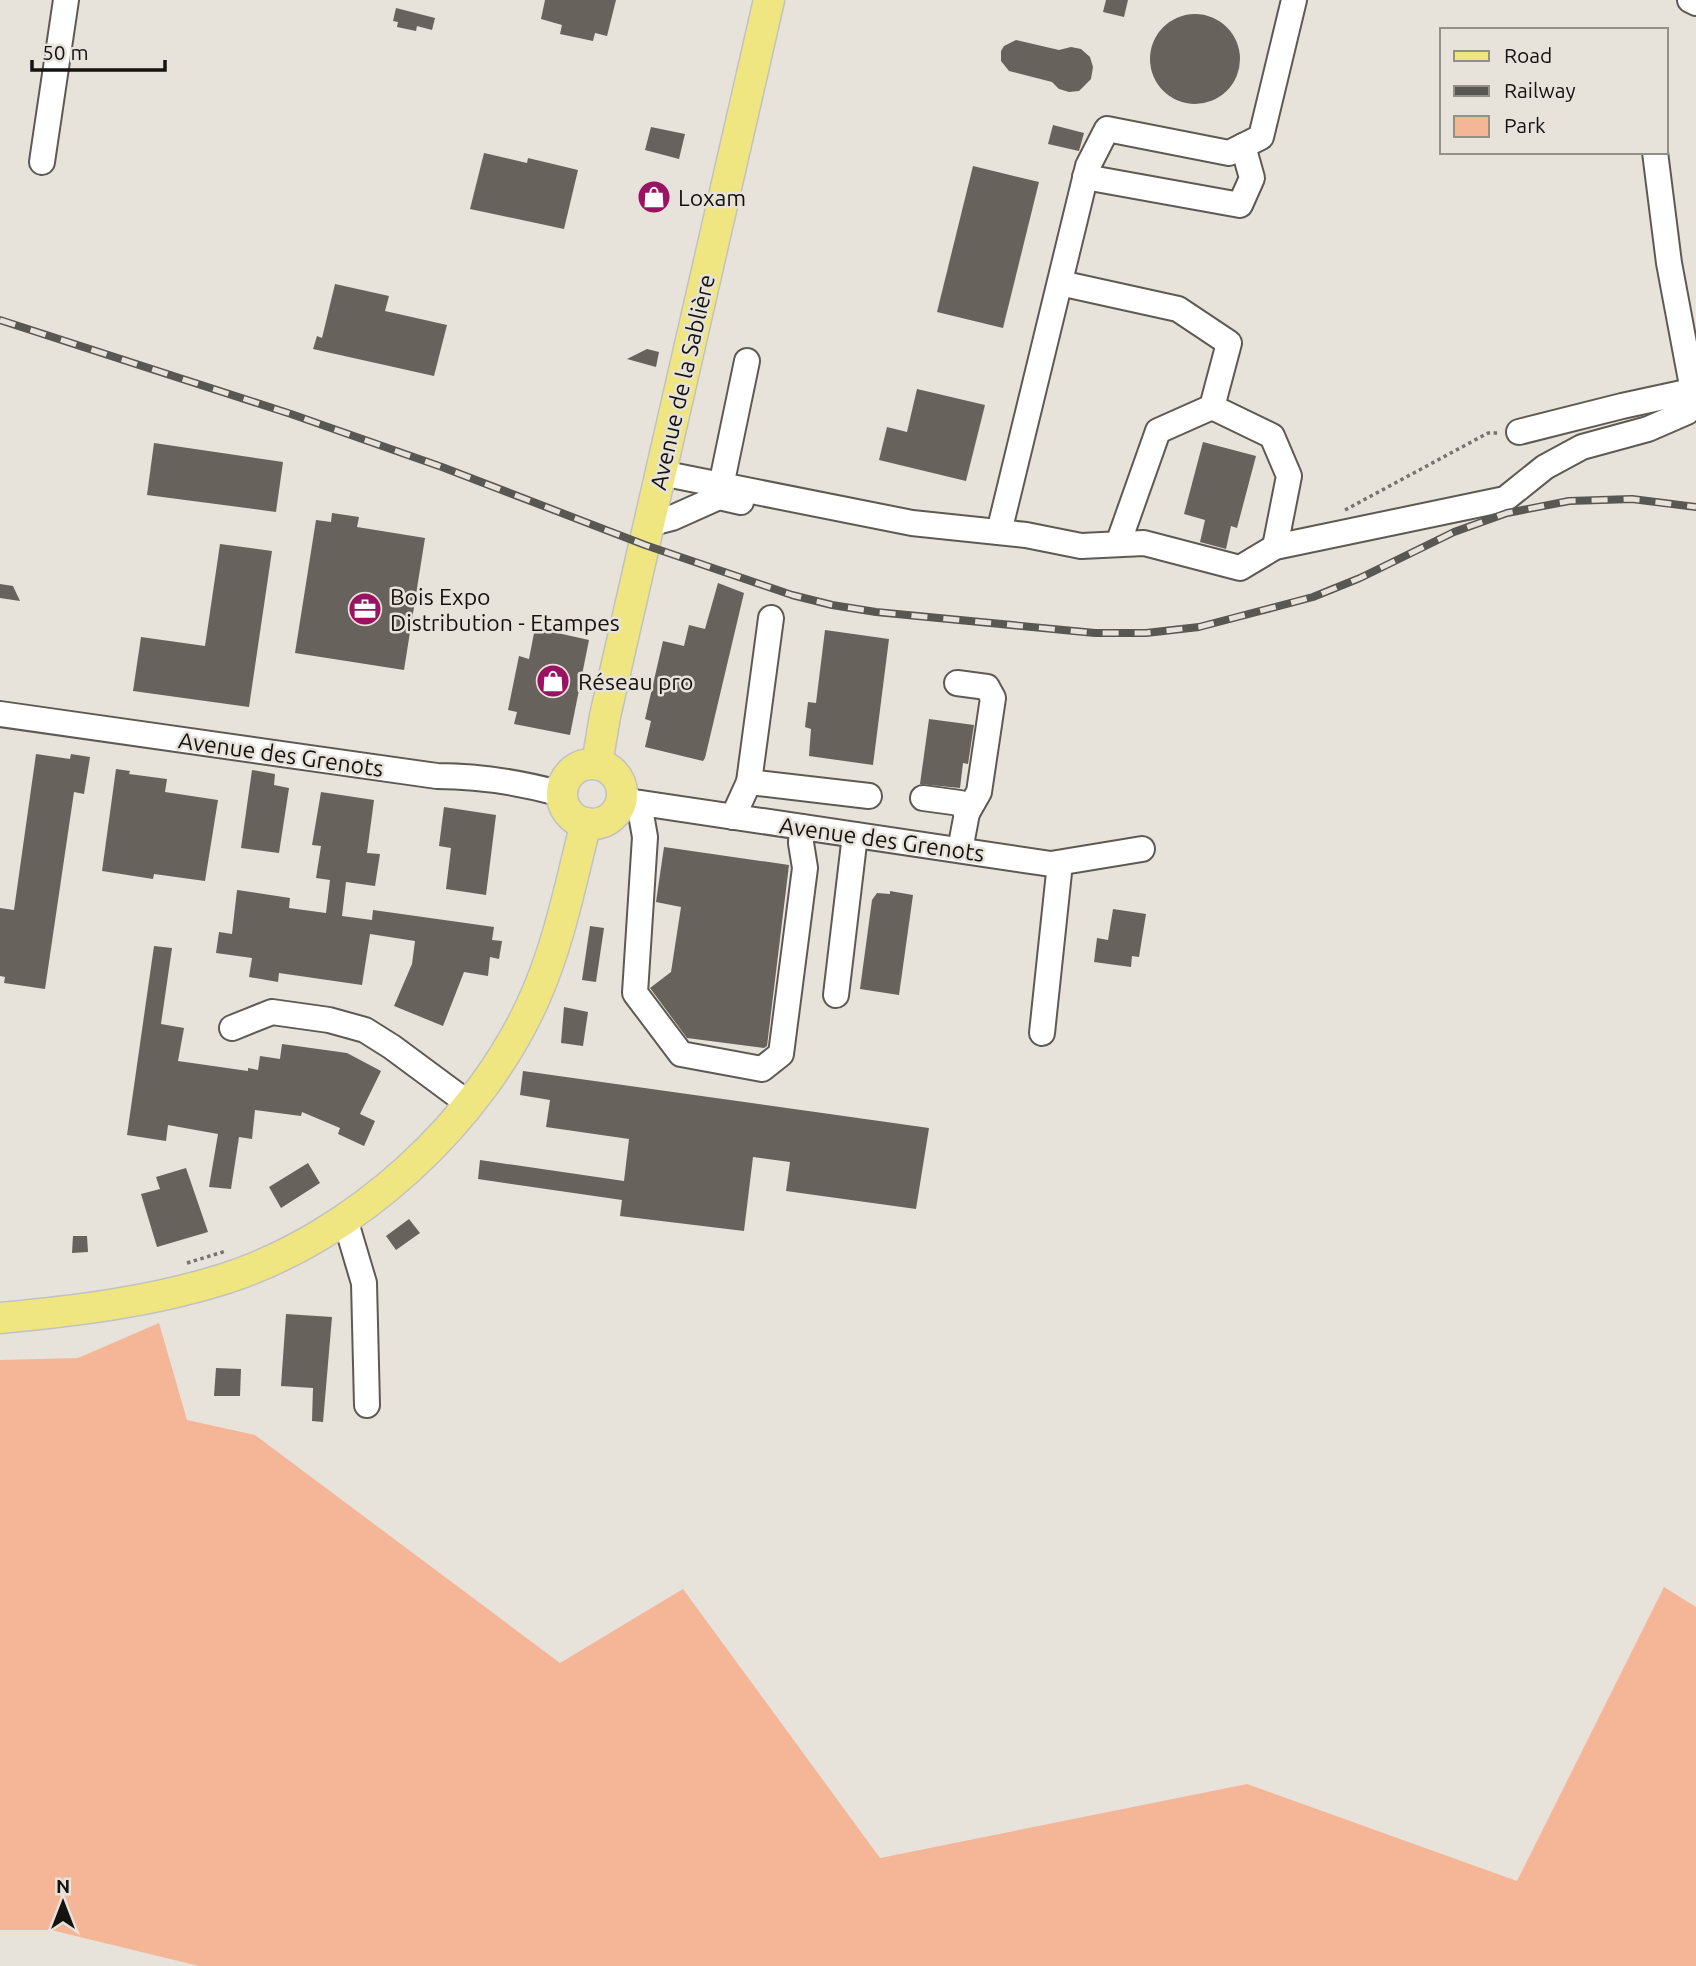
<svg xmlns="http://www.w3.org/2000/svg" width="1696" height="1966" font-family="Ubuntu,sans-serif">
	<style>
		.green { fill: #f5b697 }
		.building { fill: #68625c }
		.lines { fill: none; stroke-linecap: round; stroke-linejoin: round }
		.minor-casing { stroke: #5e5a53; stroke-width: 28 }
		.major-casing { stroke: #c2c2c1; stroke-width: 33 }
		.path { stroke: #77746f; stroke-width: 3.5; stroke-dasharray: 3.5 3.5; stroke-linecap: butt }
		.minor { stroke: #fff; stroke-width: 24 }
		.major { stroke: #efe681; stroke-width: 30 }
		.rail-casing { stroke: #595752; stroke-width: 8 }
		.rail { stroke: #e7e2da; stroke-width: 5; stroke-dasharray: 16; stroke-linecap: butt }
		.labels { text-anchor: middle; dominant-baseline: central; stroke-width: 5; stroke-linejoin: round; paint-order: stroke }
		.poi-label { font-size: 23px; fill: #141310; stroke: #e7e2da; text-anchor: start }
		.street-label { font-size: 23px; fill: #141310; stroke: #e7e2da }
	</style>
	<rect width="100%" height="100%" fill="#e7e2da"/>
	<polygon class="green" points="159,1323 187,1420 255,1435 560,1663 683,1589 880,1858 1247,1784 1517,1881 1664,1587 1696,1607 1696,1966 199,1966 51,1930 0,1930 0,1360 78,1358"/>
	<g class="building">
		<polygon points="545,0 616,0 607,36 595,33 593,41 560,34 562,25 541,19"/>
		<polygon points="1106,0 1128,0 1124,17 1103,12"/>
		<polygon points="396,8 435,18 432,30 417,26 416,31 397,27 398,22 393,21"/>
		<circle cx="1195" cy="59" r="45"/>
		<polygon points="1016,40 1059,50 1071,47 1081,49 1090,57 1093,67 1091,79 1079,91 1069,92 1059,89 1052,82 1009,71 1001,61 1001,51 1004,46"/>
		<polygon points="1053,125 1084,133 1079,151 1048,144"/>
		<polygon points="651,127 685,134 679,159 645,150"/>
		<polygon points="484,153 527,163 528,158 578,170 564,229 470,209"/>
		<polygon points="973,166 1039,182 1003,328 937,312"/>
		<polygon points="335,284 389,296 385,311 447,325 434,376 313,349 317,336 322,338"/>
		<polygon points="647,349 659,352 656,367 627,359"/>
		<polygon points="917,389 985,405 966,481 879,460 887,427 907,432"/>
		<polygon points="1203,442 1256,456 1237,528 1231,526 1226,549 1200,542 1205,520 1184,514"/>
		<polygon points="154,443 283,462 276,512 147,495"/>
		<polygon points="332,513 359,517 357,527 425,538 404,670 295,653 316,520 331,522"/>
		<polygon points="220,544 272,551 249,707 133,691 141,637 205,646"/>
		<polygon points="718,583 744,593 705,758 703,761 645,747 651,721 645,719 663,641 684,646 689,625 705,629"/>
		<polygon points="0,584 13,586 20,601 0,598"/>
		<polygon points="535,628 589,640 570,735 514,724 517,712 508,710 519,656 529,659"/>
		<polygon points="825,630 889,639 873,765 809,756 811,729 805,727 808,702 816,703"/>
		<polygon points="929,719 974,725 968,764 963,763 960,788 920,784"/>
		<polygon points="36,754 70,759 71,754 90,757 84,794 74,792 45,989 4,983 5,977 0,976 0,908 14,910"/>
		<polygon points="116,769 130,771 129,774 167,779 165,792 218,800 205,881 154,874 153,879 102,871"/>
		<polygon points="252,770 275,774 274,785 289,788 279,853 241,848"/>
		<polygon points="321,792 374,800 367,853 380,854 375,886 346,882 342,916 372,920 373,910 494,927 492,940 502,941 499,959 490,957 488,976 464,972 443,1026 394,1006 412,964 415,941 370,934 362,985 279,973 278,982 249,977 252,958 216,953 219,932 232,934 237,890 290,898 289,908 326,913 330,880 316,878 321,846 312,845"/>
		<polygon points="444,807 496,815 486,895 446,889 451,848 439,846"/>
		<polygon points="664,847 789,865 767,1046 764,1048 687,1038 650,988 671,972 681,907 656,902"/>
		<polygon points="890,891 913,895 899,995 860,989 872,900 877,893 890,894"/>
		<polygon points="1113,909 1146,914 1139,957 1132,956 1131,967 1094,962 1097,938 1108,940"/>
		<polygon points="590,926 604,928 596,982 582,980"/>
		<polygon points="154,946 172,948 161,1024 184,1028 178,1061 248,1071 248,1068 258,1070 260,1056 280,1059 282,1044 347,1053 381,1071 360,1114 375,1121 364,1146 338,1134 340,1128 302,1112 301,1116 255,1110 252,1139 239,1137 231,1189 209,1187 218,1134 168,1125 166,1141 127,1135"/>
		<polygon points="564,1007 588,1012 583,1046 561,1043"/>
		<polygon points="523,1071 929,1128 916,1209 786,1191 790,1162 753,1157 744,1231 620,1216 622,1200 478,1179 480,1160 624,1181 629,1139 546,1127 550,1100 520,1095"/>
		<polygon points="308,1163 320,1183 281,1208 269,1187"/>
		<polygon points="186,1168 208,1232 157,1247 141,1194 160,1189 156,1177"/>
		<polygon points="409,1219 420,1233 396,1250 386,1236"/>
		<polygon points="73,1236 87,1236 88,1252 72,1253"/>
		<polygon points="286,1314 332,1317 323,1422 312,1421 313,1388 281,1386"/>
		<polygon points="216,1368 241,1369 240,1396 214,1396"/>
	</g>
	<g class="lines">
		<defs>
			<g id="minor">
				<polyline points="1690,0 1696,3"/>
				<polyline points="42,162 66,0"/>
				<polyline points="1085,177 1240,205 1252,178 1243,146"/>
				<polyline points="1060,283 1178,309 1229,343 1212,407 1158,431 1118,544"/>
				<polyline points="1212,407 1272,436 1289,476 1275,547"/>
				<polyline points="1519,432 1622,406 1696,390"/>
				<polyline points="661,473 912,523 1026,535 1081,546 1144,543 1240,568 1275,547 1505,499 1545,467 1582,447 1648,429 1687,412 1693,391 1669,263 1655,152"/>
				<polyline points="721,486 747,361"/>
				<polyline points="649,524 672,518 719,497 741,502"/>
				<polyline points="999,532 1088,166 1107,129 1229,153 1261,137 1294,0"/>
				<polyline points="957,683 987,687 993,698 979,792 967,813"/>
				<path d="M0,714L437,776C478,776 522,783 562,794"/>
				<polyline points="749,782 869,796"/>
				<polyline points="923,798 960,803 967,813 960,850"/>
				<polyline points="621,800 1051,864 1142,849"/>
				<polyline points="639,803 645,837 635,993 681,1054 762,1069 781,1054 805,868 801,843 802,827"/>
				<polyline points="733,817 749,782 771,618"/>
				<polyline points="836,995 855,835"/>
				<polyline points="232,1028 272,1012 329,1020 365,1030 392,1047 469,1104"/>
				<polyline points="1042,1033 1060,863"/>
				<polyline points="345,1219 364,1283 367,1405"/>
			</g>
			<g id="major">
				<polyline points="597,764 605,716 769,0"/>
				<circle cx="592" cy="794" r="30"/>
				<path d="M0,1318C75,1311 151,1302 224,1279C355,1237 481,1122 536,995C560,940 571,881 586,823"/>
			</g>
		</defs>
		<use href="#minor" class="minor-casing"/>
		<use href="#major" class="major-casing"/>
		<g class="path">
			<polyline points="1345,510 1488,433 1500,433"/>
			<polyline points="187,1263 226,1251"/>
		</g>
		<use href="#minor" class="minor"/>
		<use href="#major" class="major"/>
		<defs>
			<polyline id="rail" points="0,320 291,414 442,467 645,545 792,595 832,605 876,612 1095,633 1146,633 1199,627 1313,597 1360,578 1454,532 1507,513 1569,501 1632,499 1696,507"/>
		</defs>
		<use href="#rail" class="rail-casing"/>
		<use href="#rail" class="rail"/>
	</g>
	<defs>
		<symbol id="shop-disc" viewBox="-11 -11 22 22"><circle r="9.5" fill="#9b1263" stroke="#e7e2da"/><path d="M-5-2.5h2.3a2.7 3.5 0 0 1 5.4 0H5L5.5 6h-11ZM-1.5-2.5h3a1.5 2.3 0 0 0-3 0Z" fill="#fff"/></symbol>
		<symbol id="office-disc" viewBox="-11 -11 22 22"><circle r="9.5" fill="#9b1263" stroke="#e7e2da"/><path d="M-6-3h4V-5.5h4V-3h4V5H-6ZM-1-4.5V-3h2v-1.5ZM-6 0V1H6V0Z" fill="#fff"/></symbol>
	</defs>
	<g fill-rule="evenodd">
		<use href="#shop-disc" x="635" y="178" width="38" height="38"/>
		<use href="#office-disc" x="346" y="590" width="38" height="38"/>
		<use href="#shop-disc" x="534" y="662" width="38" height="38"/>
	</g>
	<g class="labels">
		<g class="poi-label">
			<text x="678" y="197">Loxam</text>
			<text x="390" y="596">Bois Expo<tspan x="390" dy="26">Distribution - Etampes</tspan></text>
			<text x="578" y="681">Réseau pro</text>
		</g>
		<g class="street-label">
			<text transform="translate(682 382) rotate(-77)">Avenue de la Sablière</text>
			<text transform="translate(281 754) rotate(8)">Avenue des Grenots</text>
			<text transform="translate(882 839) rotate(8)">Avenue des Grenots</text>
		</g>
	</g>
	<rect x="1440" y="28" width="228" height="126" fill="#e7e2da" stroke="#938f89" stroke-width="2"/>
	<rect x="1454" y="51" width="35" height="10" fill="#efe681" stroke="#938f89" stroke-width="2"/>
	<text x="1504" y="63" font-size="21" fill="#141310">Road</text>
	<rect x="1454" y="86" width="35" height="10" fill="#595752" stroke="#938f89" stroke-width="2"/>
	<text x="1504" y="98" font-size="21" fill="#141310">Railway</text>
	<rect x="1454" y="116" width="35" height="21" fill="#f5b697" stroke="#938f89" stroke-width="2"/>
	<text x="1504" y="133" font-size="21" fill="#141310">Park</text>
	<g transform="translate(63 1903)" stroke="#e7e2da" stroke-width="5" paint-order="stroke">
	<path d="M0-5L12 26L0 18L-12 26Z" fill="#141310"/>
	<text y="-10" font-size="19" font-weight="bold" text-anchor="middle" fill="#141310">N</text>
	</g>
	<path d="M32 60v10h133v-10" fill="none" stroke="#141310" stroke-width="3.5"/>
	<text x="42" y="60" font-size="21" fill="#141310" stroke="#e7e2da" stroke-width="5" paint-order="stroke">50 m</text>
</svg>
